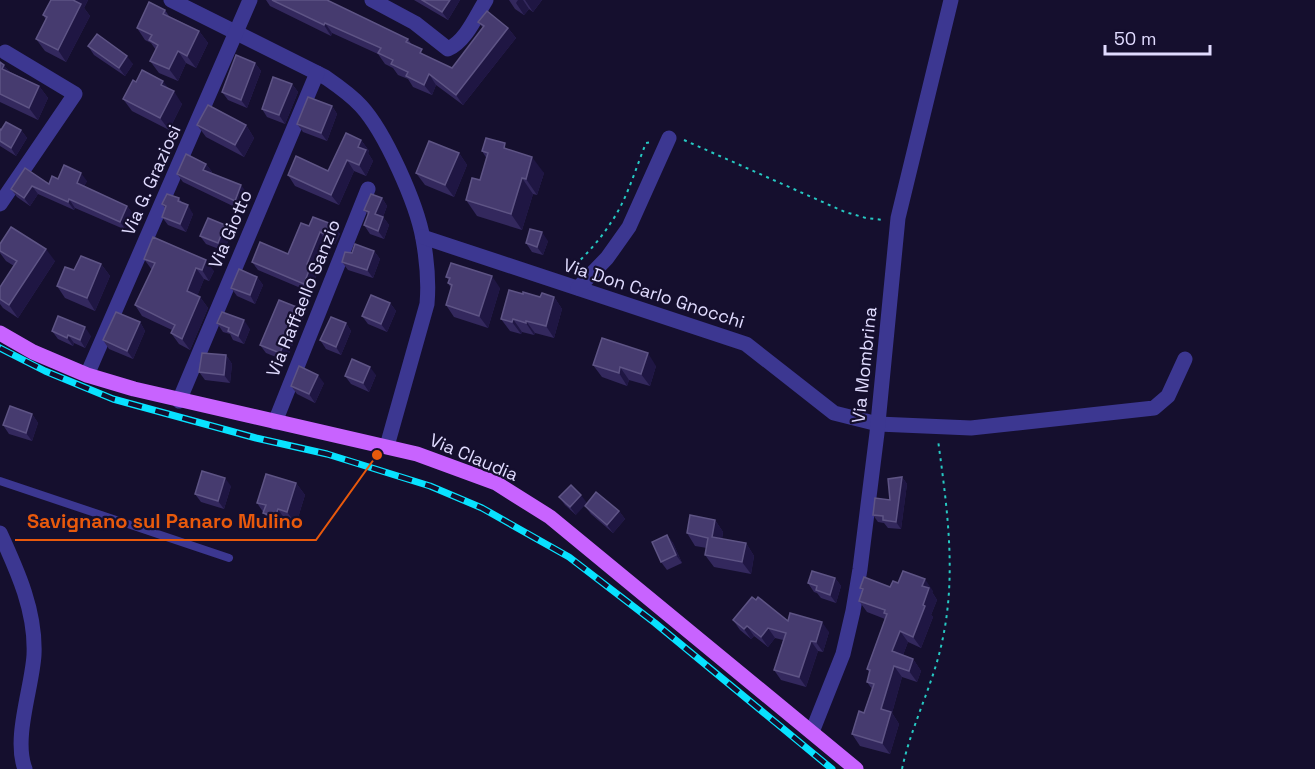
<svg xmlns="http://www.w3.org/2000/svg" width="1315" height="769" font-family="'Space Grotesk',sans-serif">
	<style>
		.lines { fill: none; stroke-linecap: round; stroke-linejoin: round }
		.path { stroke: #26c9c3; stroke-width: 2; stroke-dasharray: 3 4.5; stroke-linecap: butt }
		.lane { stroke: #3c3791; stroke-width: 8 }
		.street { stroke: #3c3791; stroke-width: 15 }
		.primary { stroke: #c863ff; stroke-width: 15 }
		.rail-casing { stroke: #08e2ff; stroke-width: 7 }
		.rail { stroke: #150f2e; stroke-width: 4.5; stroke-dasharray: 14; stroke-linecap: butt }
		.wall { fill: #33285d }
		.shaded-wall { fill: #1f1643 }
		.building { fill: #463b6f; stroke: #5e5485; stroke-width: 1.5 }
		.labels { text-anchor: middle; dominant-baseline: central; stroke-width: 4.5; stroke-linejoin: round; paint-order: stroke }
		.street-label { font-size: 18px; fill: #e1dcff; stroke: #150f2e }
		.leader { fill: none; stroke: #e8590c; stroke-width: 2 }
		.callout-dot { fill: #e8590c; stroke: #150f2e; stroke-width: 2 }
		.callout-label { font-size: 20px; text-anchor: middle; font-weight: bold; fill: #e8590c; stroke: #150f2e; stroke-width: 4.5; stroke-linejoin: round; paint-order: stroke }
	</style>
	<rect width="100%" height="100%" fill="#150f2e"/>
	<g class="lines">
		<g class="path">
			<polyline points="684,140 845,212 866,218 884,220"/>
			<path d="M570,270C585,256 599,241 610,224C627,200 635,170 646,143L652,142"/>
			<path d="M902,769C911,726 933,685 942,642C957,575 947,507 938,440"/>
		</g>
		<polyline class="lane" points="0,481 229,558"/>
		<g class="street">
			<path d="M171,0L325,77C338,86 350,94 361,106C385,132 417,204 423,239C427,261 429,282 427,304L387,446"/>
			<path d="M372,0L415,23L448,49C466,41 476,16 486,0"/>
			<polyline points="0,204 75,94 5,52"/>
			<polyline points="423,237 746,344 834,413 878,424 971,428 1154,408 1168,396 1185,359"/>
			<polyline points="578,288 607,258 629,227 669,138"/>
			<polyline points="87,375 250,0"/>
			<polyline points="179,401 317,73"/>
			<polyline points="275,422 368,189"/>
			<path d="M0,533C18,572 36,612 34,655C32,688 13,738 25,769"/>
			<polyline points="812,732 843,654 853,611 860,569 877,433 898,218 951,0"/>
		</g>
		<polyline class="primary" points="0,333 33,352 87,375 134,389 417,454 496,483 550,517 856,769"/>
		<defs>
			<polyline id="rail" points="0,348 45,371 113,399 256,438 327,454 430,486 482,508 569,557 655,623 832,769"/>
		</defs>
		<use href="#rail" class="rail-casing"/>
		<use href="#rail" class="rail"/>
	</g>
	<g class="wall">
		<polygon points="51,0 88,0 84,8 90,16 66,62 45,51 36,39 46,20 43,15"/>
		<polygon points="266,0 327,0 408,39 412,45 426,56 452,68 483,28 478,22 508,28 516,38 463,105 436,85 432,95 413,87 408,79 398,75 393,68 385,64 378,54 332,33 331,36 270,6"/>
		<polygon points="414,0 460,0 448,20"/>
		<polygon points="509,0 542,0 533,12 529,9 524,15 515,9"/>
		<polygon points="165,10 169,16 199,31 208,43 196,68 186,63 178,81 159,73 150,61 156,50 151,43 145,40 137,28"/>
		<polygon points="88,46 133,64 125,76 94,55"/>
		<polygon points="0,62 10,72 39,86 48,98 38,120 0,102"/>
		<polygon points="255,63 261,71 247,108 228,100 222,92"/>
		<polygon points="136,82 169,89 182,104 169,130 132,111 123,99"/>
		<polygon points="292,84 298,92 285,124 267,117 262,109"/>
		<polygon points="332,106 337,114 327,141 303,132 297,124"/>
		<polygon points="197,125 246,125 254,138 244,157 206,137"/>
		<polygon points="0,129 1,130 21,130 27,138 16,156 0,146"/>
		<polygon points="361,140 369,151 368,153 373,161 366,176 354,171 339,205 295,186 288,175 328,171"/>
		<polygon points="510,150 544,173 537,195 533,194 522,230 477,216 466,200 480,180 487,159 482,151"/>
		<polygon points="459,153 467,165 454,197 425,185 416,173"/>
		<polygon points="206,164 212,172 211,173 247,193 241,210 183,182 177,174"/>
		<polygon points="58,179 87,181 84,186 127,206 133,214 126,230 75,208 74,210 38,194 30,206 17,197 11,189 49,184"/>
		<polygon points="179,198 182,203 193,214 186,232 168,225 162,217 165,208 162,204"/>
		<polygon points="382,198 387,206 383,217 389,225 384,239 370,234 364,225 368,215 364,210"/>
		<polygon points="225,225 231,234 224,251 206,244 200,236"/>
		<polygon points="334,225 340,234 335,244 325,240 314,269 317,274 310,292 258,270 252,262 288,254 309,226"/>
		<polygon points="548,241 543,255 532,252 526,243"/>
		<polygon points="0,244 55,261 18,318 3,308 0,304 0,287 14,266 6,261 0,253"/>
		<polygon points="374,251 380,259 373,278 348,270 342,262"/>
		<polygon points="144,259 214,271 209,281 204,279 197,296 200,297 208,308 190,350 179,344 171,333 172,330 142,316 135,305 152,270"/>
		<polygon points="101,264 110,276 95,311 65,298 57,286 74,270"/>
		<polygon points="257,277 263,285 255,304 237,296 231,288"/>
		<polygon points="446,277 500,288 488,328 454,317 446,305 451,288 448,283 449,280"/>
		<polygon points="540,297 554,297 562,309 554,338 535,333 534,335 522,332 521,334 510,331 501,319"/>
		<polygon points="390,303 396,311 387,332 368,324 362,316"/>
		<polygon points="299,308 304,316 286,361 266,353 260,345"/>
		<polygon points="140,322 145,331 133,359 109,349 103,340"/>
		<polygon points="217,323 250,329 244,344 233,340 230,334 223,332"/>
		<polygon points="346,323 351,331 341,355 326,349 320,340"/>
		<polygon points="52,331 91,336 85,348 74,343 73,346 58,339"/>
		<polygon points="226,355 232,364 230,383 205,380 199,372"/>
		<polygon points="593,365 656,366 650,386 629,380 627,386 602,377"/>
		<polygon points="376,375 369,392 351,384 345,376"/>
		<polygon points="324,383 315,403 297,394 291,386"/>
		<polygon points="32,414 38,423 32,441 9,434 3,425"/>
		<polygon points="902,477 907,484 901,529 888,528 884,523 878,522 873,515 890,500"/>
		<polygon points="296,483 305,495 296,524 286,521 284,529 272,525 257,503"/>
		<polygon points="571,485 576,515 565,505 559,497"/>
		<polygon points="231,486 224,509 201,502 195,494"/>
		<polygon points="585,506 619,511 625,519 613,533 591,514"/>
		<polygon points="715,520 723,532 722,539 746,543 754,556 751,574 714,567 705,555 707,548 695,546 687,533"/>
		<polygon points="667,535 673,543 682,563 667,570 661,562"/>
		<polygon points="835,578 841,586 836,603 821,598 817,593 814,592 808,583"/>
		<polygon points="898,583 933,591 932,592 937,600 931,615 933,617 921,648 908,642 903,655 913,659 921,671 917,682 902,677 892,713 899,724 890,754 860,746 852,734 864,713 872,689 867,682 870,673 867,669 885,619 867,612 859,601 863,591 860,588 890,587"/>
		<polygon points="733,620 788,621 829,632 823,652 818,651 806,687 781,680 774,670 783,640 775,638 768,647 754,636 751,639 740,630"/>
	</g>
	<g class="shaded-wall">
		<polygon points="73,0 88,0 84,8 90,16 66,62 58,50"/>
		<polygon points="450,0 460,0 448,20 442,12"/>
		<polygon points="518,0 523,0 529,9 524,15 516,3"/>
		<polygon points="525,0 542,0 533,12"/>
		<polygon points="325,23 332,33 331,36 324,25"/>
		<polygon points="508,28 516,38 463,105 456,95"/>
		<polygon points="199,31 208,43 196,68 187,56"/>
		<polygon points="178,51 186,63 178,81 169,69"/>
		<polygon points="127,56 133,64 125,76 119,68"/>
		<polygon points="255,63 261,71 247,108 241,100"/>
		<polygon points="4,65 13,77 2,69"/>
		<polygon points="429,74 436,85 432,95 424,85"/>
		<polygon points="163,81 172,93 161,85"/>
		<polygon points="292,84 298,92 285,124 279,115"/>
		<polygon points="39,86 48,98 38,120 29,108"/>
		<polygon points="174,91 182,104 169,130 160,118"/>
		<polygon points="332,106 337,114 327,141 321,133"/>
		<polygon points="246,125 254,138 244,157 235,145"/>
		<polygon points="21,130 27,138 16,156 11,148"/>
		<polygon points="361,140 369,151 368,153 373,161 366,176 359,165 358,147"/>
		<polygon points="459,153 467,165 454,197 445,185"/>
		<polygon points="532,157 544,173 537,195 526,179"/>
		<polygon points="347,160 354,171 339,205 331,195"/>
		<polygon points="206,164 212,172 208,179 203,170"/>
		<polygon points="81,173 87,181 82,191 77,183"/>
		<polygon points="522,178 533,194 522,230 511,214"/>
		<polygon points="241,185 247,193 241,210 235,201"/>
		<polygon points="32,186 38,194 30,206 24,198"/>
		<polygon points="382,198 387,206 381,222 375,214"/>
		<polygon points="69,199 75,208 74,210 68,202"/>
		<polygon points="188,205 193,214 186,232 180,224"/>
		<polygon points="127,206 133,214 126,230 120,222"/>
		<polygon points="383,217 389,225 384,239 378,231"/>
		<polygon points="225,225 231,234 224,251 218,243"/>
		<polygon points="334,225 340,234 335,244 330,236"/>
		<polygon points="320,232 325,240 314,269 317,274 310,292 304,284 307,264"/>
		<polygon points="542,232 548,241 543,255 537,247"/>
		<polygon points="46,249 55,261 18,318 9,305"/>
		<polygon points="374,251 380,259 373,278 367,270"/>
		<polygon points="206,260 214,271 209,281 202,270"/>
		<polygon points="101,264 110,276 95,311 87,298"/>
		<polygon points="196,268 204,279 195,302 187,291"/>
		<polygon points="492,276 500,288 488,328 479,316"/>
		<polygon points="257,277 263,285 255,304 250,295"/>
		<polygon points="200,297 208,308 190,350 182,339"/>
		<polygon points="554,297 562,309 554,338 546,326"/>
		<polygon points="390,303 396,311 387,332 381,324"/>
		<polygon points="299,308 304,316 286,361 280,353"/>
		<polygon points="513,319 522,332 521,334 512,322"/>
		<polygon points="244,320 250,329 244,344 238,336"/>
		<polygon points="526,321 535,333 534,335 526,323"/>
		<polygon points="140,322 145,331 133,359 127,351"/>
		<polygon points="346,323 351,331 341,355 336,347"/>
		<polygon points="85,327 91,336 85,348 80,340"/>
		<polygon points="68,335 74,343 73,346 67,338"/>
		<polygon points="648,353 656,366 650,386 641,374"/>
		<polygon points="226,355 232,364 230,383 224,375"/>
		<polygon points="370,367 376,375 369,392 363,383"/>
		<polygon points="620,367 629,380 627,386 619,373"/>
		<polygon points="318,375 324,383 315,403 309,394"/>
		<polygon points="32,414 38,423 32,441 26,433"/>
		<polygon points="902,477 907,484 901,529 896,522"/>
		<polygon points="225,478 231,486 224,509 218,501"/>
		<polygon points="296,483 305,495 296,524 287,512"/>
		<polygon points="581,495 587,503 576,515 570,507"/>
		<polygon points="278,509 286,521 284,529 275,517"/>
		<polygon points="619,511 625,519 613,533 607,525"/>
		<polygon points="715,520 723,532 720,549 712,537"/>
		<polygon points="667,535 673,543 682,563 676,555"/>
		<polygon points="746,543 754,556 751,574 742,562"/>
		<polygon points="835,578 841,586 836,603 830,595"/>
		<polygon points="925,579 933,591 932,592 937,600 931,615 933,617 921,648 913,637 923,605 922,586"/>
		<polygon points="822,622 829,632 823,652 816,642"/>
		<polygon points="747,626 754,636 751,639 744,629"/>
		<polygon points="768,628 775,638 768,647 761,637"/>
		<polygon points="900,631 908,642 900,663 892,651"/>
		<polygon points="811,641 818,651 806,687 799,677"/>
		<polygon points="913,659 921,671 917,682 909,671"/>
		<polygon points="894,666 902,677 892,713 899,724 890,754 882,743 881,709"/>
	</g>
	<g class="building">
		<polygon points="51,0 73,0 81,4 58,50 36,39 47,17 43,15"/>
		<polygon points="272,0 327,0 408,39 406,42 422,49 420,53 452,68 484,26 478,22 487,11 508,28 456,95 429,74 424,85 406,76 408,72 391,64 393,60 378,53 381,48 325,23 324,25"/>
		<polygon points="422,0 450,0 442,12"/>
		<polygon points="149,2 165,10 163,14 199,31 187,56 178,51 169,69 150,61 158,45 149,40 152,35 137,28"/>
		<polygon points="97,34 127,56 119,68 88,46"/>
		<polygon points="236,55 255,63 241,100 222,92"/>
		<polygon points="0,62 4,65 2,69 39,86 29,108 0,94"/>
		<polygon points="142,70 163,81 161,85 174,91 160,118 123,99 133,80 136,82"/>
		<polygon points="273,77 292,84 279,115 262,109"/>
		<polygon points="308,97 332,106 321,133 297,124"/>
		<polygon points="208,105 246,125 235,145 197,125"/>
		<polygon points="6,122 21,130 11,148 0,141 0,129 1,130"/>
		<polygon points="346,133 361,140 358,147 366,150 359,165 347,160 331,195 288,175 296,156 328,171"/>
		<polygon points="486,138 505,143 504,148 532,157 526,179 522,178 511,214 466,200 472,178 480,180 488,153 482,151"/>
		<polygon points="429,141 459,153 445,185 416,173"/>
		<polygon points="186,154 206,164 203,170 241,185 235,201 177,174"/>
		<polygon points="64,165 81,173 77,183 127,206 120,222 69,199 68,202 32,186 24,198 11,189 25,168 49,184 52,176 58,179"/>
		<polygon points="167,194 179,198 178,201 188,205 180,224 162,217 166,206 162,204"/>
		<polygon points="371,194 382,198 375,214 383,217 378,231 364,225 369,212 364,210"/>
		<polygon points="313,217 334,225 330,236 320,232 307,264 311,265 304,284 252,262 260,242 288,254 301,223 309,226"/>
		<polygon points="208,218 225,225 218,243 200,236"/>
		<polygon points="11,227 46,249 9,305 0,299 0,287 17,261 0,251 0,244"/>
		<polygon points="530,229 542,232 537,247 526,243"/>
		<polygon points="153,237 206,260 202,270 196,268 187,291 200,297 182,339 171,333 175,325 135,305 155,263 144,259"/>
		<polygon points="355,244 374,251 367,270 342,262 345,252 352,253"/>
		<polygon points="81,256 101,264 87,298 57,286 65,267 74,270"/>
		<polygon points="451,263 492,276 479,316 446,305 452,285 448,283 450,278 446,277"/>
		<polygon points="239,269 257,277 250,295 231,288"/>
		<polygon points="509,290 523,294 523,292 540,297 542,293 554,297 546,326 526,321 526,323 513,319 512,322 501,319"/>
		<polygon points="371,295 390,303 381,324 362,316"/>
		<polygon points="279,300 299,308 280,353 260,345"/>
		<polygon points="116,312 140,322 127,351 103,340"/>
		<polygon points="222,312 244,320 238,336 228,331 229,328 217,323"/>
		<polygon points="58,316 85,327 80,340 68,335 67,338 52,331"/>
		<polygon points="331,317 346,323 336,347 320,340"/>
		<polygon points="602,338 648,353 641,374 620,367 619,373 593,365"/>
		<polygon points="202,353 226,355 224,375 199,372"/>
		<polygon points="352,359 370,367 363,383 345,376"/>
		<polygon points="299,366 318,375 309,394 291,386"/>
		<polygon points="10,406 32,414 26,433 3,425"/>
		<polygon points="202,471 225,478 218,501 195,494"/>
		<polygon points="266,474 296,483 287,512 278,509 275,517 263,513 266,505 257,503"/>
		<polygon points="902,477 896,522 883,520 883,516 873,515 875,498 890,500 888,479"/>
		<polygon points="571,485 581,495 570,507 559,497"/>
		<polygon points="596,492 619,511 607,525 585,506"/>
		<polygon points="690,515 715,520 712,537 746,543 742,562 705,555 708,538 687,533"/>
		<polygon points="667,535 676,555 661,562 652,542"/>
		<polygon points="812,571 835,578 830,595 816,590 817,586 808,583"/>
		<polygon points="903,571 925,579 922,586 929,588 923,605 925,606 913,637 900,631 892,651 913,659 909,671 894,666 881,709 891,712 882,743 852,734 859,711 864,713 874,684 867,682 870,670 867,669 887,614 884,613 885,610 859,601 863,589 860,588 864,577 890,587 893,581 898,583"/>
		<polygon points="752,597 756,600 758,597 788,621 790,613 822,622 816,642 811,641 799,677 774,670 786,633 768,628 761,637 747,626 744,629 733,620"/>
	</g>
	<g class="labels">
		<g class="street-label">
			<text transform="translate(151 180) rotate(-66)">Via G. Graziosi</text>
			<text transform="translate(230 229) rotate(-67)">Via Giotto</text>
			<text transform="translate(654 293) rotate(18)">Via Don Carlo Gnocchi</text>
			<text transform="translate(303 298) rotate(-68)">Via Raffaello Sanzio</text>
			<text transform="translate(864 365) rotate(-84)">Via Mombrina</text>
			<text transform="translate(474 457) rotate(23)">Via Claudia</text>
		</g>
	</g>
	<path class="leader" d="M377 455L316 540H15"/>
	<circle class="callout-dot" cx="377" cy="455" r="6"/>
	<g class="callout-label">
		<text x="165" y="528">Savignano sul Panaro Mulino</text>
	</g>
	<path d="M1105 45v9h105v-9" fill="none" stroke="#e1dcff" stroke-width="3"/>
	<text x="1114" y="45" font-size="18" fill="#e1dcff" stroke="#150f2e" stroke-width="4.5" paint-order="stroke">50 m</text>
</svg>
